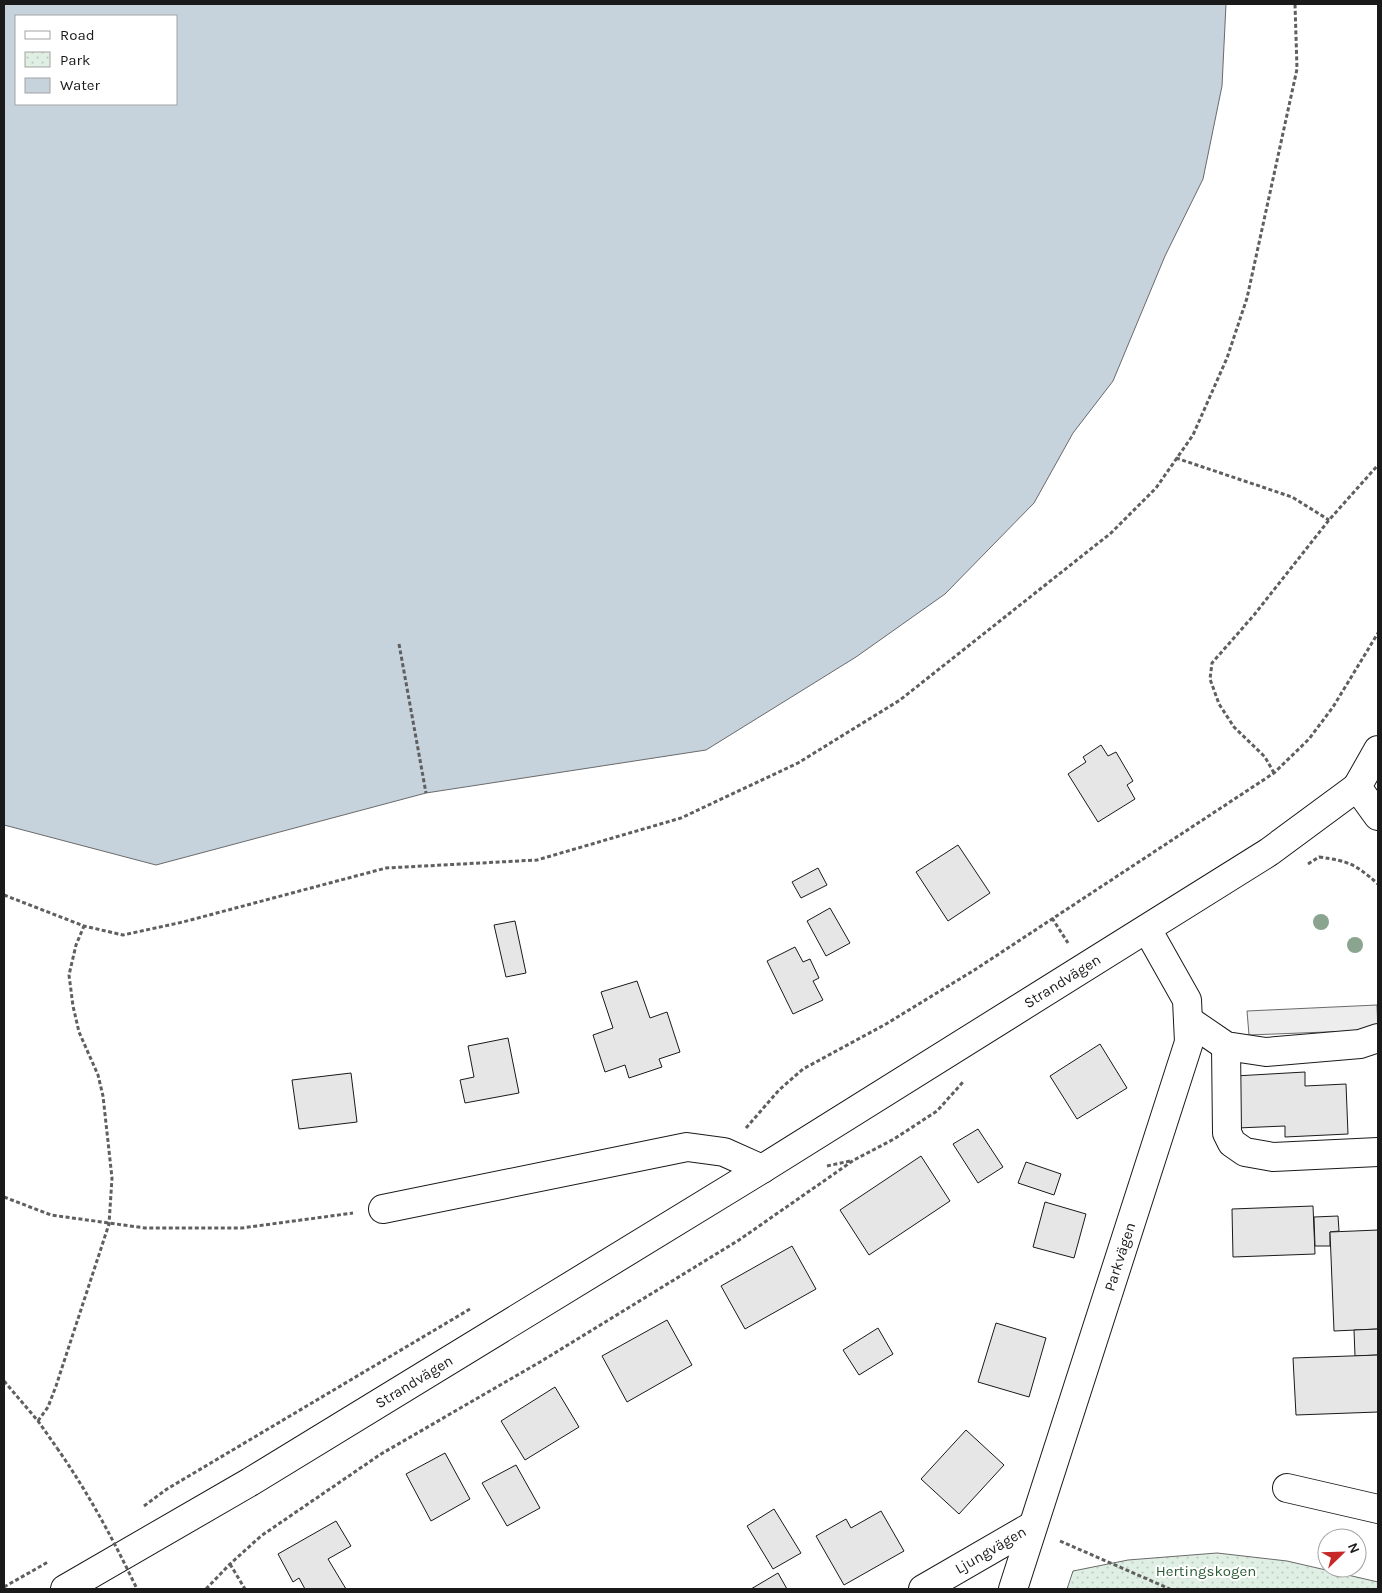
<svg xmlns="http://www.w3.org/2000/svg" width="1382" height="1593" font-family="Karla,sans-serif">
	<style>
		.park { fill: url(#park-dots); stroke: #6a6a6a }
		.parking { fill: #ededed; stroke: #6a6a6a }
		.water { fill: #c6d2dc; stroke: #6a6a6a; fill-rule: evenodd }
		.building { fill: #e6e6e6; stroke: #1a1a1a }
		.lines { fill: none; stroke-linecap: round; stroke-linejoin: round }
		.minor-casing { stroke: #1a1a1a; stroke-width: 30 }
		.major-casing { stroke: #1a1a1a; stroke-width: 30 }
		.path { stroke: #5f5f5f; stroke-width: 3; stroke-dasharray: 4 2.5; stroke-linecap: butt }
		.minor { stroke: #fff; stroke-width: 28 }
		.major { stroke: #fff; stroke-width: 28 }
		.path-bridge { stroke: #5f5f5f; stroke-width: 3; stroke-dasharray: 4 2.5; stroke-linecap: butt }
		.tree { fill: #8aa48f }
		.labels { text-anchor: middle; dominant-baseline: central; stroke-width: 4; stroke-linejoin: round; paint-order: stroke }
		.street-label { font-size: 15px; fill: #1a1a1a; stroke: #fff }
		.park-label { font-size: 15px; fill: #2b5a34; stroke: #fff }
	</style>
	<defs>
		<pattern id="park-dots" width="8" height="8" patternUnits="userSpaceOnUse" patternTransform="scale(1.25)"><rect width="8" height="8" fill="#e0efe3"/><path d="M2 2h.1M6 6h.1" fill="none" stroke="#c0ccc2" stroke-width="1.8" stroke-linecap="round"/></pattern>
	</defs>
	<rect width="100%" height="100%" fill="#fff"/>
	<polygon class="park" points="1217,1553 1287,1561 1378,1582 1378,1589 1067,1589 1073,1571 1128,1560"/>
	<polygon class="parking" points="1377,1005 1378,1030 1249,1035 1247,1011"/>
	<path class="water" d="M4,4H1226L1222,86L1203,179L1165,256L1113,381L1073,433L1034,503L945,594L856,657L706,750L426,793L156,865L4,825ZM16,16H176V104H16Z"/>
	<g class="building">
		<polygon points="1101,745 1108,756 1116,752 1133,781 1127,785 1135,799 1098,822 1068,774 1086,762 1083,757"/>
		<polygon points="958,845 990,893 948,921 916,872"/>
		<polygon points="818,868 827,885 801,898 792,882"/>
		<polygon points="830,908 850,943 826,956 807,921"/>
		<polygon points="515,921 526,973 506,977 494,925"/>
		<polygon points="795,947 803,962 810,959 819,978 813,981 823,1000 793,1014 767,961"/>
		<polygon points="637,981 650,1018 667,1012 680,1052 659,1059 662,1067 629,1078 625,1065 605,1072 593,1035 613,1028 601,992"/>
		<polygon points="508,1038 519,1093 465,1103 460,1080 474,1077 468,1046"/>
		<polygon points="1100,1044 1127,1088 1077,1119 1050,1076"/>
		<polygon points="1305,1072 1305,1086 1346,1084 1348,1134 1285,1137 1285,1126 1237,1128 1235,1076"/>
		<polygon points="351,1073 357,1122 299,1129 292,1080"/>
		<polygon points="978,1129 1003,1167 978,1183 953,1144"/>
		<polygon points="921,1156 950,1201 869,1255 840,1210"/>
		<polygon points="1026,1162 1061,1174 1054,1195 1018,1183"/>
		<polygon points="1045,1202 1086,1214 1074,1258 1033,1247"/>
		<polygon points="1313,1206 1315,1254 1233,1257 1232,1209"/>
		<polygon points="1338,1216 1339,1231 1330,1232 1330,1246 1315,1246 1314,1217"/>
		<polygon points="1378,1230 1378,1329 1334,1331 1330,1232"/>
		<polygon points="792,1246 816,1289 745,1329 721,1286"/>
		<polygon points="667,1320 692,1365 627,1402 602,1356"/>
		<polygon points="996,1323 1046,1338 1029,1397 978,1382"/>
		<polygon points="878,1328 893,1354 859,1375 843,1350"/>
		<polygon points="1378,1329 1378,1355 1355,1356 1354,1330"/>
		<polygon points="1378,1355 1378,1412 1296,1415 1293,1358"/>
		<polygon points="555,1387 579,1427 525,1460 501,1421"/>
		<polygon points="966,1430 1004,1465 959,1514 921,1479"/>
		<polygon points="445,1453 470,1499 431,1521 406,1474"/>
		<polygon points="516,1465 540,1508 507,1526 482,1483"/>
		<polygon points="774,1509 801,1553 773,1569 747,1526"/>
		<polygon points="881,1511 904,1551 844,1585 816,1536 846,1519 851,1528"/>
		<polygon points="336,1521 351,1546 328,1559 346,1589 305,1589 299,1578 293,1582 278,1554"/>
		<polygon points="778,1573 787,1589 751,1589"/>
	</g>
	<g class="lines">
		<defs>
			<g id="minor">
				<polyline points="1188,1020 1226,1046 1266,1052 1360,1044 1378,1038"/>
				<polyline points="1226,1046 1227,1133 1232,1143 1245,1152 1273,1157 1378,1152"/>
				<polyline points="383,1209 687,1147 724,1152 762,1169"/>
				<polyline points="1287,1488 1378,1509"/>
				<path id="s1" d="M65,1589L250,1482L762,1169L1269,852L1357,787"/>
				<path id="s2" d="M923,1589L1032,1526"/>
				<path id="s3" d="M1013,1589L1189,1042L1187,1000L1147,929"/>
			</g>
			<polyline id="major" points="1378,750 1357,787 1378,816"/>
		</defs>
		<use href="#minor" class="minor-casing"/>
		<use href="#major" class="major-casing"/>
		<g class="path">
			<polyline points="1176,458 1292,497 1329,520"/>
			<polyline points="399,644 426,793"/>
			<polyline points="1274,773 1265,757 1234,727 1219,704 1210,679 1212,663 1254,615 1329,520 1378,465"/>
			<path d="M1308,864L1319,857C1349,861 1355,864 1378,884"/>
			<polyline points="4,895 84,926 123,935 183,922 386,868 537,860 681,818 798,763 900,700 1111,533 1156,488 1193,435 1227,358 1247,298 1297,69 1295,4"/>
			<polyline points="1052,918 1068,943"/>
			<polyline points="746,1128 779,1090 803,1069 886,1024 976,969 1274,773 1309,739 1333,707 1378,633"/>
			<polyline points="827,1166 850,1161"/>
			<polyline points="4,1197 51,1215 145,1228 242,1228 353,1213"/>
			<polyline points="4,1381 38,1421 57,1448"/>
			<polyline points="38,1421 48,1407 56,1386 109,1224 112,1178 103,1096 98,1075 79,1032 73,1006 69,975 76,945 84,926"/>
			<polyline points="144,1506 167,1489 470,1309"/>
			<polyline points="1060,1541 1170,1589"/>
			<polyline points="230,1564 245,1589"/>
			<polyline points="4,1587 48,1562"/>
			<polyline points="206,1589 230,1564 261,1536 381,1454 540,1362 739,1240 854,1160 894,1139 937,1111 963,1082"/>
		</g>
		<use href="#minor" class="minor"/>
		<use href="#major" class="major"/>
		<path class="path-bridge" d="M57,1448C89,1494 113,1539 137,1589"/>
	</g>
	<g class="tree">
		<circle cx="1321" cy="922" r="8"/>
		<circle cx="1355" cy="945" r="8"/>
	</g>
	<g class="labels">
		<g class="street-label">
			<text stroke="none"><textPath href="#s1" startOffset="1168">Strandvägen</textPath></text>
			<text stroke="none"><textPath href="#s3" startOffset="349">Parkvägen</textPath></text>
			<text stroke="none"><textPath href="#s1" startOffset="406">Strandvägen</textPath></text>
			<text stroke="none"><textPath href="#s2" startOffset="78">Ljungvägen</textPath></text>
		</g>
		<g class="park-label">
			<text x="1206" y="1571">Hertingskogen</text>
		</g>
	</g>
	<rect width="1382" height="1593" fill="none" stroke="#1a1a1a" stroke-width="10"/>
	<rect x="15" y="15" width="162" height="90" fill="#ffffff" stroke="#a3a3a3"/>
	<rect x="25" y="31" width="25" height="8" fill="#ffffff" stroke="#a3a3a3"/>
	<text x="60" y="40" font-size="15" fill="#1a1a1a">Road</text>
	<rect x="25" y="52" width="25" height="15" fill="url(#park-dots)" stroke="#a3a3a3"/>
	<text x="60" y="65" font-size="15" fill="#1a1a1a">Park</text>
	<rect x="25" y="78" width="25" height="15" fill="#c6d2dc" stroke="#a3a3a3"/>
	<text x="60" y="90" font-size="15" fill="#1a1a1a">Water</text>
	<g transform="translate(1342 1553) rotate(67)"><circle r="24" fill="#ffffff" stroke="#a3a3a3"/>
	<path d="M0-4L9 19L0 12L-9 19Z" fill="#c62828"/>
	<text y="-8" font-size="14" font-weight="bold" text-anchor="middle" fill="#1a1a1a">N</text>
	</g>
</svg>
